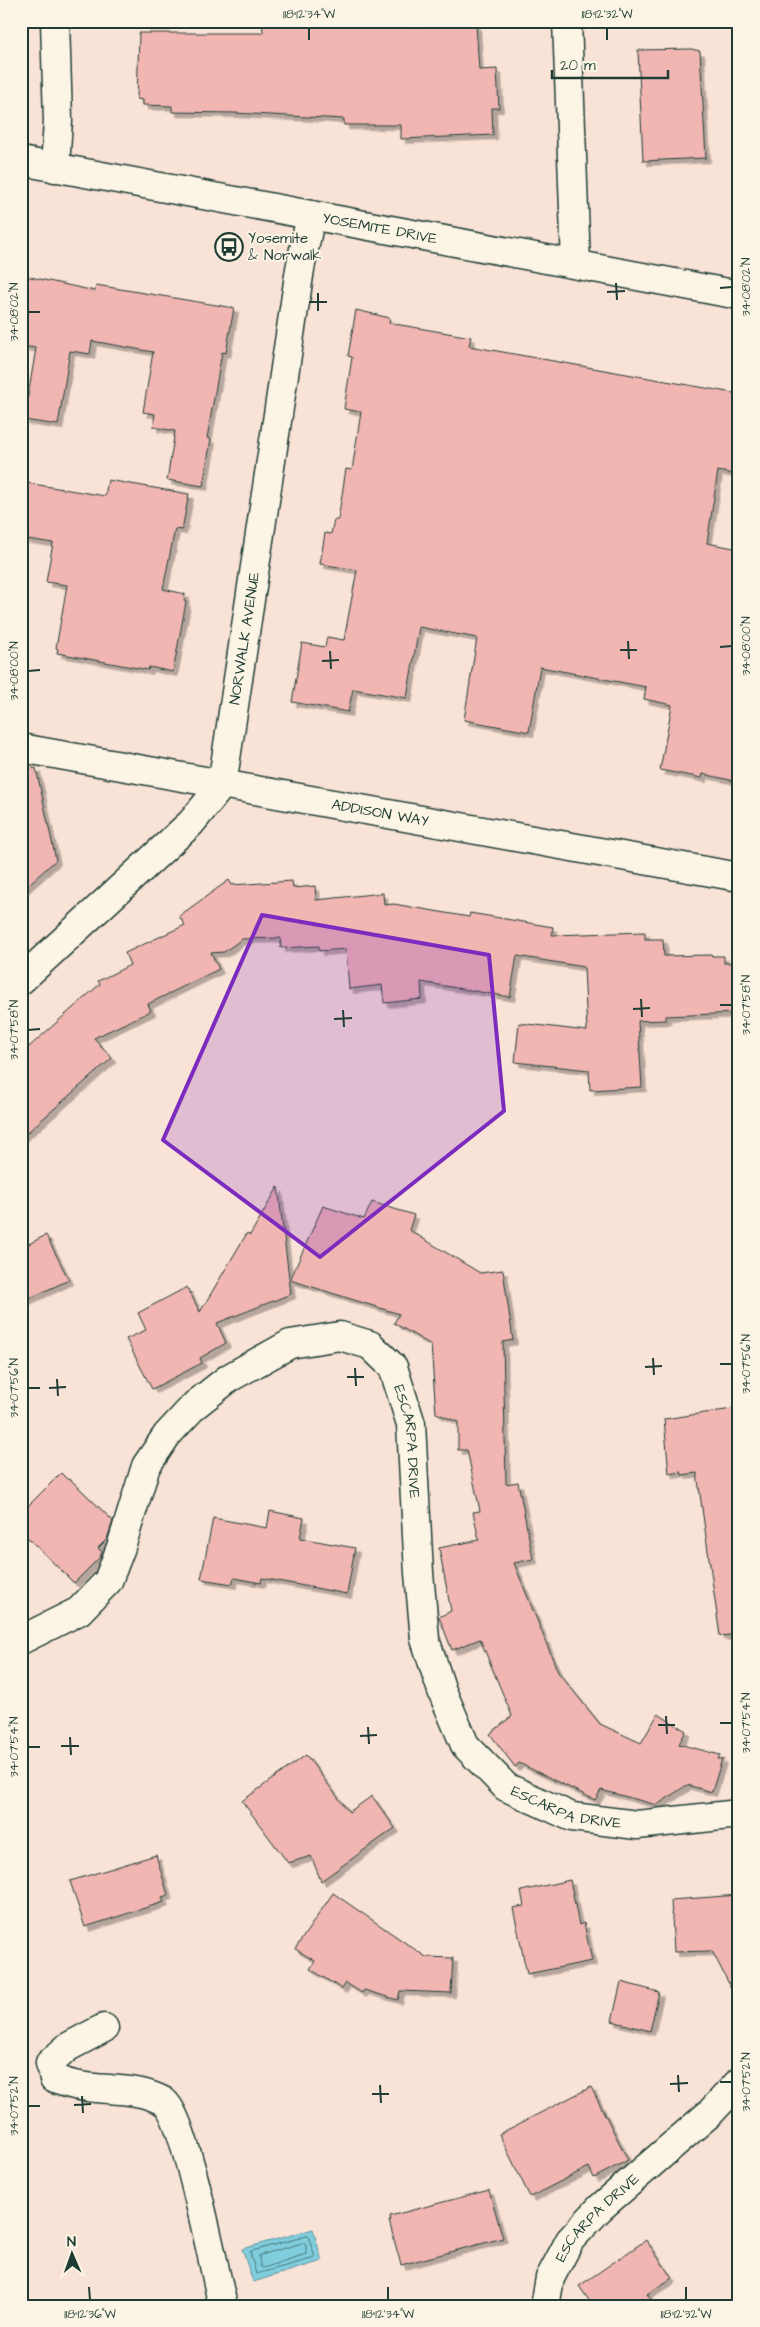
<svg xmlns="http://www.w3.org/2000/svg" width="760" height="2327" font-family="'Architects Daughter',sans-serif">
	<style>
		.water { fill: #80cdde; stroke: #59939a }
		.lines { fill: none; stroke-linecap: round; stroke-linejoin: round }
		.shore { stroke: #467778; stroke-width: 1 }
		.building { fill: #f1b5b2; stroke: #1f3d34; filter: url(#shadow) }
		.minor-casing { stroke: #1f3d34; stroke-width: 31 }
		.minor { stroke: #fcf5e5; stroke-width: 28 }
		.marked { fill: #7b2cbf; fill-opacity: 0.2; stroke: #7b2cbf; stroke-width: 4; stroke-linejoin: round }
		.ticks { fill: none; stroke: #1f3d34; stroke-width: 2 }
		.labels { text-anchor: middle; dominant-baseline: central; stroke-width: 4; stroke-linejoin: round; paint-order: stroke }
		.street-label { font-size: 15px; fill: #1f3d34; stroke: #fcf5e5 }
		.poi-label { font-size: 15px; fill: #1f3d34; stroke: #fcf5e5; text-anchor: start }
		.neatline { fill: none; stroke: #1f3d34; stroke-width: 2 }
		.ticks-label { font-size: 12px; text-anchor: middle; fill: #1f3d34 }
	</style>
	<defs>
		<filter id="shadow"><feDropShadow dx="4.5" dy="4.5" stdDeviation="0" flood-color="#0004"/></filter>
	</defs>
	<rect width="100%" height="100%" fill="#f9e2d6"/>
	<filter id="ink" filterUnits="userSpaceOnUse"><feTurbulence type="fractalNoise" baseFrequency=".02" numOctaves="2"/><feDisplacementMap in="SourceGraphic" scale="10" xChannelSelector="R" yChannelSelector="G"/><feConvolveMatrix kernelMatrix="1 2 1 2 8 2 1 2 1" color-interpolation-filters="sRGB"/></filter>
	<g filter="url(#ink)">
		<polygon class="water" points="313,2229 322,2261 253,2282 242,2249"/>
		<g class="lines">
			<g class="shore">
				<polygon points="308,2236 315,2258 256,2274 250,2252"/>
				<polygon points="303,2243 306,2245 306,2254 263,2268 260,2266 259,2256"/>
			</g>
		</g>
		<g class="building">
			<polygon points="262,21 386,21 387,28 476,24 479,70 497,69 499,108 492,108 493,135 401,139 401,125 344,125 344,119 234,113 172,112 172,106 143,105 143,100 137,99 139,33 263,33"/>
			<polygon points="691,49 700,51 706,158 643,161 638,50"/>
			<polygon points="21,275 95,291 96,285 234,308 226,353 222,352 207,438 211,439 203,486 167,480 175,431 153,427 155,414 143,412 153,352 92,341 90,354 70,351 58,425 24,420 36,348 21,346"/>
			<polygon points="356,310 390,318 389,323 471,337 469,346 739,394 739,475 718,471 707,543 739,549 739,782 703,774 702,778 660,770 672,705 644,699 646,687 540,667 529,732 464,720 477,638 419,627 407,698 353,689 348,712 292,702 302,643 325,647 327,637 344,640 357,570 320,564 325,533 331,534 334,520 338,520 346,469 352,470 361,412 344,409 352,357 348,356"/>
			<polygon points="108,480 189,494 182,530 175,529 163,589 185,594 184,601 186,602 173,672 149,667 148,670 57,653 58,649 56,648 67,585 46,582 53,543 21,538 21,482 105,496"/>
			<polygon points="36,768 56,860 21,891 21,769"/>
			<polygon points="229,880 232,885 292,881 293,888 315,886 316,900 383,893 384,905 394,904 469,917 470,913 553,927 552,935 645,932 645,939 663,939 664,956 712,955 712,956 724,956 724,963 739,963 739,1013 666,1016 666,1020 638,1021 642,1087 590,1090 589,1070 515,1062 519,1023 587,1031 584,967 517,956 510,997 421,982 422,999 384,1003 382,985 349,989 346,949 319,951 319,946 281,948 280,938 242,939 224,952 211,953 219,969 148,1004 151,1011 94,1038 112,1058 21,1138 21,1054 100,984 98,981 130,965 125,953 185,925 179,916"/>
			<polygon points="278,1187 291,1294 217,1323 226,1343 200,1358 202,1363 152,1389 126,1339 146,1330 138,1313 187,1287 200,1312 247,1233 250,1235"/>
			<polygon points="372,1202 414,1215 409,1230 480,1273 503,1270 513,1340 503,1342 506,1484 518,1482 533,1559 514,1563 558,1672 600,1724 641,1743 658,1714 686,1731 679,1744 720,1755 718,1759 722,1759 712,1792 687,1785 657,1805 601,1790 595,1800 519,1763 515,1767 490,1734 512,1716 480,1639 452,1650 439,1617 451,1611 439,1548 479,1540 473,1512 480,1511 467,1450 458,1450 458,1422 436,1413 431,1345 394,1323 399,1314 290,1280 323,1206 364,1219"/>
			<polygon points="46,1235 69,1280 21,1302 21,1248"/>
			<polygon points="739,1408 739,1634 720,1636 697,1473 682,1475 681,1472 669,1474 664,1419"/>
			<polygon points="61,1473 68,1480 70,1479 113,1521 107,1539 98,1548 102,1552 100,1557 74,1583 21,1531 21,1513"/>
			<polygon points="270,1511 304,1518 300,1538 355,1548 347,1594 262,1578 261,1583 234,1578 232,1584 201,1579 213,1518 267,1528"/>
			<polygon points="306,1755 349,1812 372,1796 395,1828 321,1881 311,1856 288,1863 242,1801"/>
			<polygon points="156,1855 168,1895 162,1897 164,1902 85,1927 70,1881"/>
			<polygon points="570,1880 579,1925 584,1923 592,1961 527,1974 513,1908 524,1906 521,1891"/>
			<polygon points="333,1893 426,1957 453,1958 451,1993 400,1991 398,2000 364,1990 362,1993 346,1983 342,1989 310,1969 315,1961 295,1949"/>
			<polygon points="739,1895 739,2003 712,1951 674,1952 671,1900"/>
			<polygon points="621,1982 659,1992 650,2031 612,2021"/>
			<polygon points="591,2087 628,2160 594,2178 589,2167 530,2197 499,2134"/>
			<polygon points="489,2190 503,2238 401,2265 389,2221 391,2220 390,2216"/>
			<polygon points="646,2240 672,2278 647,2294 655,2306 593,2306 579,2286"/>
		</g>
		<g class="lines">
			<defs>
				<g id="minor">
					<polyline points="567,21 576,264"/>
					<path id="s1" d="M21,161L739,295"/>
					<polyline points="55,168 58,120 55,21"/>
					<path id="s2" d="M21,748L739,877"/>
					<path id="s3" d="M21,980L191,823L222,785L300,269L311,215"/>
					<path id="s4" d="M21,1640L79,1611L108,1581L121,1547L146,1466L167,1435L195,1405L229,1378L290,1344L340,1336L370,1345L393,1367L411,1424L419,1573L425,1639L442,1691L465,1745L506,1787L572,1817L637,1825L739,1814"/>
					<path d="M104,2028L68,2047L50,2063L54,2079C63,2082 72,2085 80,2086C108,2091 137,2087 163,2101C185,2114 215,2274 223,2306"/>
					<path id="s5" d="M545,2306L550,2278L570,2240L600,2208L710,2113L739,2082"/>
				</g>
			</defs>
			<use href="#minor" class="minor-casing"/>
			<use href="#minor" class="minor"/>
		</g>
	</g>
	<path class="marked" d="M262,915L489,955L504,1111L320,1257L163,1140Z"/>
	<path class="ticks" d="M309,28V40M607,28V40M616,283L617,300M720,288L732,287M607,292L625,291M318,293V311M309,302H327M28,312H40M628,641L629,659M720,647L732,646M620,650H637M330,651L331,669M322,661L339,660M28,671L40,670M641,999L642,1017M720,1005H732M633,1009L650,1008M343,1010L344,1027M334,1019L352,1018M28,1030L40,1029M653,1358L654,1375M720,1364H732M645,1367L662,1366M355,1368L356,1386M347,1377H364M57,1379L58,1396M28,1388H40M49,1388L66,1387M666,1716L667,1734M720,1723H732M658,1725H675M368,1727L369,1744M360,1736L377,1735M70,1737L71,1755M61,1746H79M28,1747H40M678,2075L679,2092M720,2082H732M670,2084L688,2083M380,2085L381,2103M372,2094H389M82,2096L83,2113M74,2105L91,2104M28,2106H40M89,2287L90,2300M388,2287V2300M686,2287V2300"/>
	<defs>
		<symbol id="bus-ring" viewBox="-11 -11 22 22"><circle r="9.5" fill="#fcf5e5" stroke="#1f3d34" stroke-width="1.5"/><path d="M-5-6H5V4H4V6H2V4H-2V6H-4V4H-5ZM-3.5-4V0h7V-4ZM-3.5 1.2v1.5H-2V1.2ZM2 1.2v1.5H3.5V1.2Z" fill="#1f3d34"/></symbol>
	</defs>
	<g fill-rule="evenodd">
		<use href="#bus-ring" x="213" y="231" width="32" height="32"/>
	</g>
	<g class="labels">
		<g class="street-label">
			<text stroke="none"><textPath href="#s1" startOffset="365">YOSEMITE DRIVE</textPath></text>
			<text stroke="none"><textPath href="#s3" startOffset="429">NORWALK AVENUE</textPath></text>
			<text stroke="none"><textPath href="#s2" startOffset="365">ADDISON WAY</textPath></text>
			<text stroke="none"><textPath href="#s4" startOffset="610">ESCARPA DRIVE</textPath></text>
			<text stroke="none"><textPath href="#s4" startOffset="1045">ESCARPA DRIVE</textPath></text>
			<text stroke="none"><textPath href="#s5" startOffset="106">ESCARPA DRIVE</textPath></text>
		</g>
		<g class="poi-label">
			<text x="248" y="238">Yosemite<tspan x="248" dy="17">&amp; Norwalk</tspan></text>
		</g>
	</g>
	<rect width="760" height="2327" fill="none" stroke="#fcf5e5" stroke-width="55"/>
	<g transform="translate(72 2254) rotate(358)" stroke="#fcf5e5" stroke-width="4" paint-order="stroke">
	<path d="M0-4L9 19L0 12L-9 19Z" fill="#1f3d34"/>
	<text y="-8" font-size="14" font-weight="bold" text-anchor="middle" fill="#1f3d34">N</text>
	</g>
	<path d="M552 70v8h116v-8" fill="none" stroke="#1f3d34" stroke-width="2.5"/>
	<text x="560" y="70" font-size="15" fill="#1f3d34" stroke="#fcf5e5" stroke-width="4" paint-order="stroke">20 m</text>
	<rect x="28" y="28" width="704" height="2272" class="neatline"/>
	<g class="ticks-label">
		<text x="309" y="18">118°12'34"W</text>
		<text x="607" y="18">118°12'32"W</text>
		<text transform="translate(746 287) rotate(-90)" y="4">34°08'02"N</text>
		<text transform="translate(14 312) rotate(-90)" y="4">34°08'02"N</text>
		<text transform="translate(746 646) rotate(-90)" y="4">34°08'00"N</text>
		<text transform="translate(14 671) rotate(-90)" y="4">34°08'00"N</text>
		<text transform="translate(746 1005) rotate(-90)" y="4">34°07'58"N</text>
		<text transform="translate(14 1030) rotate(-90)" y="4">34°07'58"N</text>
		<text transform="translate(746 1364) rotate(-90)" y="4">34°07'56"N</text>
		<text transform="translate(14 1388) rotate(-90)" y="4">34°07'56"N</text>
		<text transform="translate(746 1723) rotate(-90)" y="4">34°07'54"N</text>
		<text transform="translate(14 1747) rotate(-90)" y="4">34°07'54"N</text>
		<text transform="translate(746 2082) rotate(-90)" y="4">34°07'52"N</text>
		<text transform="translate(14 2106) rotate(-90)" y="4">34°07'52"N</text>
		<text x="90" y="2318">118°12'36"W</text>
		<text x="388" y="2318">118°12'34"W</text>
		<text x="686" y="2318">118°12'32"W</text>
	</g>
</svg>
